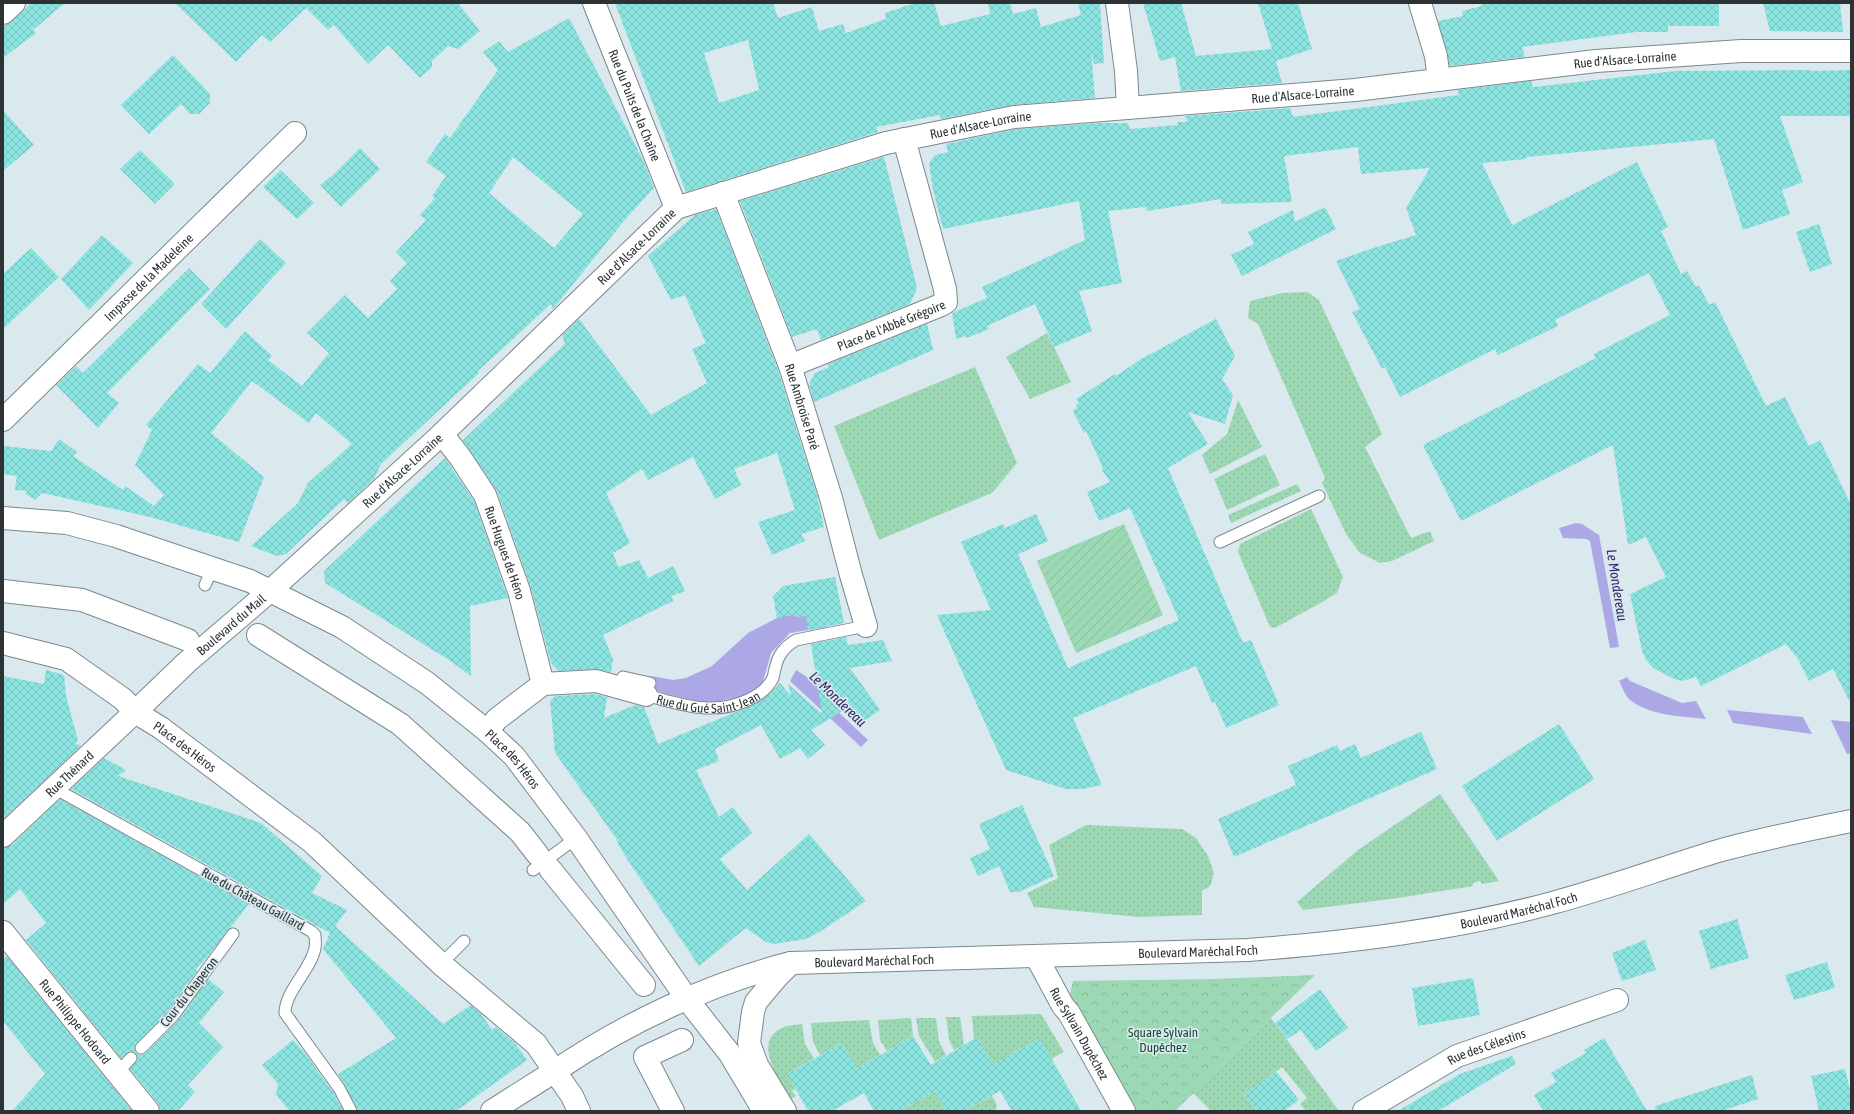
<svg xmlns="http://www.w3.org/2000/svg" width="1854" height="1114" font-family="'Asap Condensed',sans-serif">
	<style>
		.grass { fill: url(#grass-dots) }
		.park { fill: url(#park-crowns) }
		.garden { fill: url(#garden-furrows) }
		.water { fill: #aca8e5 }
		.building { fill: url(#building-cross-hatch); fill-rule: evenodd }
		.lines { fill: none; stroke-linecap: round; stroke-linejoin: round }
		.lane-casing { stroke: #7b888d; stroke-width: 13 }
		.street-casing { stroke: #7b888d; stroke-width: 24 }
		.secondary-casing { stroke: #7b888d; stroke-width: 24 }
		.lane { stroke: #fff; stroke-width: 11 }
		.street { stroke: #fff; stroke-width: 22 }
		.secondary { stroke: #fff; stroke-width: 22 }
		.labels { text-anchor: middle; dominant-baseline: central; stroke-width: 3.5; stroke-linejoin: round; paint-order: stroke }
		.street-label { font-size: 13px; fill: #2d3335; stroke: #dae9ee }
		.park-label { font-size: 13px; fill: #164930; stroke: #dae9ee }
		.water-label { font-size: 14px; font-style: italic; fill: #35276d; stroke: #dae9ee }
	</style>
	<defs>
		<pattern id="grass-dots" width="8" height="8" patternUnits="userSpaceOnUse"><rect width="8" height="8" fill="#9dd8b5"/><path d="M2 2h.1M6 6h.1" fill="none" stroke="#88ba9c" stroke-width="1.8" stroke-linecap="round"/></pattern>
		<pattern id="park-crowns" width="20" height="18" patternUnits="userSpaceOnUse"><rect width="20" height="18" fill="#9dd8b5"/><path d="M2 6a3 3 0 1 1 6 0M12 15a3 3 0 1 1 6 0" fill="none" stroke="#88ba9c"/></pattern>
		<pattern id="garden-furrows" width="10" height="10" patternUnits="userSpaceOnUse"><rect width="10" height="10" fill="#9dd8b5"/><path d="M-1 1l2-2M0 10L10 0M9 11l2-2" fill="none" stroke="#88ba9c"/></pattern>
		<pattern id="building-cross-hatch" width="8" height="8" patternUnits="userSpaceOnUse"><rect width="8" height="8" fill="#8be4df"/><path d="M0 0l8 8M0 8l8-8" fill="none" stroke="#78c4c0"/></pattern>
	</defs>
	<rect width="100%" height="100%" fill="#dae9ee"/>
	<g class="grass">
		<polygon points="1307,292 1319,300 1382,434 1365,447 1411,538 1430,531 1434,541 1392,561 1380,563 1360,553 1346,534 1322,483 1325,478 1258,324 1248,318 1250,301 1282,293"/>
		<polygon points="1047,333 1071,382 1030,399 1006,357"/>
		<polygon points="975,367 1017,463 992,493 879,540 834,426"/>
		<polygon points="1238,400 1262,447 1210,474 1202,455 1227,434"/>
		<polygon points="1265,454 1280,485 1227,510 1214,479"/>
		<polygon points="1297,484 1301,491 1231,523 1228,515"/>
		<polygon points="1311,509 1343,577 1337,593 1324,601 1275,628 1270,627 1238,552 1240,544"/>
		<polygon points="1440,794 1499,881 1482,884 1480,881 1473,883 1473,886 1398,898 1303,910 1297,902 1358,850"/>
		<polygon points="1086,825 1182,829 1196,838 1208,856 1214,873 1211,884 1208,888 1202,890 1202,915 1139,917 1034,907 1027,893 1058,878 1049,845"/>
		<polygon points="1041,1014 1064,1052 1051,1059 1040,1038 993,1065 978,1038 974,1039 972,1016"/>
		<polygon points="946,1017 960,1017 964,1045 954,1050 949,1040"/>
		<polygon points="911,1018 913,1036 887,1051 880,1040 878,1020"/>
		<polygon points="916,1018 936,1018 939,1041 946,1055 935,1062 919,1036"/>
		<polygon points="1271,1018 1339,1111 1306,1111 1300,1104 1307,1098 1282,1067 1244,1095 1256,1111 1211,1111 1193,1093"/>
		<polygon points="869,1020 873,1043 880,1055 857,1069 842,1043 820,1055 813,1042 811,1023"/>
		<path d="M802,1024L805,1044L814,1058L787,1074L796,1088L792,1091L796,1096L791,1099C780,1080 750,1041 784,1027C789,1025 796,1025 802,1024Z"/>
		<polygon points="935,1091 946,1111 899,1111"/>
		<polygon points="992,1096 997,1105 995,1111 964,1111"/>
	</g>
	<polygon class="park" points="1315,975 1175,1111 1134,1111 1070,994 1073,981 1214,979"/>
	<polygon class="garden" points="1124,524 1163,615 1076,653 1037,561"/>
	<g class="water">
		<polygon points="1576,523 1582,524 1599,535 1619,647 1610,648 1590,541 1586,539 1563,538 1559,528"/>
		<polygon points="824,612 827,627 790,633 771,653 762,685 752,693 740,697 716,702 692,701 649,689 651,676 673,680 686,678 712,666 748,633 779,617 795,614 796,617"/>
		<polygon points="796,670 813,681 834,708 868,740 861,747 790,681"/>
		<path d="M1627,677L1630,681L1682,703L1696,701L1706,719C1681,716 1651,716 1630,700C1625,696 1622,686 1619,681Z"/>
		<polygon points="1727,710 1803,717 1812,734 1733,723"/>
		<polygon points="1831,720 1851,722 1851,753 1847,754"/>
	</g>
	<g class="building">
		<polygon points="31,3 65,3 33,30 36,33 3,58 3,26 11,22"/>
		<polygon points="175,3 458,3 480,31 458,49 448,46 432,61 432,67 420,78 388,45 368,64 334,25 328,30 306,8 270,42 262,35 236,62"/>
		<path d="M615,3H773L778,18L812,7L819,31L843,24L846,33L886,19L885,13L915,3H934L941,26L990,14L988,3H1010L1013,14L1036,8L1041,27L1081,15L1078,3H1100L1104,63L1094,64L1091,51L1095,98L1013,105L941,119L940,115L876,127L878,132L686,192ZM748,40L759,90L719,103L704,53Z"/>
		<polygon points="1143,3 1181,3 1196,56 1272,49 1258,3 1298,3 1312,49 1276,61 1282,83 1181,91 1175,57 1160,61"/>
		<polygon points="1481,3 1719,3 1719,26 1668,26 1668,32 1636,32 1522,47 1525,57 1450,66 1438,21 1463,16 1462,11 1482,6"/>
		<polygon points="1763,3 1840,3 1843,32 1770,31"/>
		<path d="M569,18L643,160L654,188L628,216L553,309L551,304L478,371L479,373L381,464L374,479L348,503L344,499L286,554L277,556L251,546L298,503L308,483L352,444L316,413L309,423L252,381L211,433L264,477L239,542L146,516L42,493L35,500L26,494L27,491L15,490L17,476L3,474V446L51,451L59,439L77,452L73,456L123,490L125,486L154,506L164,495L135,465L152,430L146,425L198,364L210,373L245,331L272,356L268,360L302,386L329,353L307,333L345,295L368,318L397,289L390,281L407,263L396,252L426,220L420,215L435,198L432,196L446,176L426,162L445,134L450,138L498,70L483,52L499,41L508,52ZM513,157L583,214L554,248L489,193Z"/>
		<polygon points="173,55 210,94 210,103 199,114 190,114 181,104 149,134 121,105"/>
		<polygon points="1810,70 1810,71 1851,70 1851,116 1780,116 1803,182 1782,190 1790,214 1743,230 1714,139 1537,156 1526,157 1526,159 1482,163 1512,225 1637,162 1668,227 1661,231 1681,274 1687,271 1696,287 1699,285 1709,305 1715,302 1766,406 1785,397 1809,446 1820,440 1851,505 1851,704 1833,669 1809,681 1798,659 1786,644 1701,686 1696,677 1682,681 1674,679 1653,668 1646,660 1642,651 1630,594 1666,577 1646,537 1628,545 1613,445 1461,521 1423,445 1596,358 1594,354 1670,315 1649,273 1555,320 1558,326 1498,355 1495,349 1400,397 1385,367 1382,369 1352,312 1360,309 1336,261 1370,249 1416,235 1406,208 1430,168 1361,174 1358,147 1284,156 1292,202 1221,204 1221,199 1147,211 1145,207 1108,211 1122,283 1079,291 1092,331 1054,347 1035,304 987,326 989,329 967,338 965,336 956,339 952,313 987,298 982,287 1085,240 1079,201 943,229 933,190 929,163 935,155 948,152 946,144 1016,129 1098,123 1128,123 1130,129 1178,125 1177,122 1187,122 1186,116 1290,108 1293,117 1459,95 1458,90 1531,81 1533,87 1676,71"/>
		<polygon points="3,110 34,145 3,171"/>
		<polygon points="360,148 380,169 341,207 320,185 334,174"/>
		<polygon points="140,150 175,184 155,204 120,169"/>
		<polygon points="884,157 917,288 910,304 821,340 817,329 792,337 740,201"/>
		<polygon points="281,170 314,203 297,219 263,187"/>
		<polygon points="1325,207 1336,229 1242,276 1231,255 1254,244 1248,232 1293,210 1295,222"/>
		<polygon points="716,209 778,370 817,495 824,527 801,534 805,541 772,555 758,522 795,510 777,453 734,469 741,485 715,499 693,457 648,480 642,469 606,493 630,543 613,553 618,567 639,560 648,578 673,566 685,591 672,596 673,601 603,635 613,659 611,672 595,669 559,671 551,663 531,588 497,491 463,440 565,344 562,335 579,319 651,415 707,383 692,349 706,343 685,295 671,300 648,256 695,215"/>
		<polygon points="1819,224 1832,264 1810,272 1796,232"/>
		<polygon points="102,235 133,263 89,310 61,279"/>
		<polygon points="260,239 286,263 226,329 201,304"/>
		<polygon points="31,248 59,277 3,329 3,274"/>
		<polygon points="189,268 210,289 107,393 119,403 98,428 56,385 76,366 83,373"/>
		<polygon points="1216,319 1235,356 1222,379 1233,395 1225,424 1188,412 1208,444 1168,468 1243,643 1251,640 1279,705 1226,728 1215,702 1212,703 1196,666 1073,718 1102,785 1082,789 1066,789 1006,770 937,615 991,610 961,542 1003,524 1005,528 1036,514 1048,541 1018,554 1068,668 1179,620 1130,508 1099,521 1087,492 1110,482 1102,470 1103,468 1086,431 1084,433 1073,411 1077,408 1076,405 1079,403 1076,399 1115,374 1116,376 1141,359"/>
		<polygon points="927,324 933,350 814,402 809,384 815,373 829,367 828,364"/>
		<polygon points="445,458 474,501 508,598 470,606 471,676 449,660 325,583 324,571"/>
		<polygon points="835,577 844,623 808,630 806,616 796,617 795,614 777,618 773,596 783,586"/>
		<polygon points="846,637 848,645 883,640 892,661 850,668 880,710 859,725 847,708 811,730 825,745 808,759 800,748 780,759 761,725 715,749 719,761 696,770 719,817 733,807 752,833 720,859 747,890 809,834 866,901 818,933 806,939 774,944 766,942 746,928 699,966 627,859 617,842 618,841 555,753 550,701 555,696 595,694 607,697 604,718 635,705 644,707 658,744 755,704 771,693 780,683 791,696 788,684 822,714 811,644"/>
		<polygon points="46,670 64,675 66,696 78,740 75,743 81,746 3,819 3,676 44,684"/>
		<polygon points="1559,724 1594,779 1497,841 1462,786"/>
		<polygon points="1421,732 1437,769 1234,857 1218,819 1296,785 1288,766 1337,745 1340,751 1355,744 1361,758"/>
		<polygon points="104,758 126,770 118,776 261,823 322,876 312,893 347,910 335,926 443,1024 471,1005 481,1014 492,1030 496,1027 515,1043 527,1060 456,1111 358,1111 345,1085 338,1074 396,1038 323,949 330,933 71,789"/>
		<polygon points="60,799 249,904 208,956 196,969 197,971 168,1011 134,1046 136,1053 142,1055 146,1053 178,1021 208,979 224,992 199,1023 223,1047 188,1085 195,1092 178,1111 160,1111 158,1103 130,1069 138,1060 136,1053 129,1051 121,1058 26,940 46,923 20,889 3,904 3,848 12,845"/>
		<polygon points="1022,805 1054,876 1019,892 1010,892 999,866 978,876 970,858 990,849 979,824"/>
		<polygon points="1737,919 1749,958 1711,969 1699,931"/>
		<polygon points="1645,940 1656,970 1622,981 1612,953"/>
		<polygon points="7,956 132,1111 12,1111 45,1074 3,1021 3,959"/>
		<polygon points="1827,962 1835,988 1794,1000 1785,975"/>
		<polygon points="1473,978 1480,1015 1418,1026 1412,988"/>
		<polygon points="1320,989 1348,1028 1316,1051 1301,1030 1287,1039 1275,1023"/>
		<polygon points="913,1036 931,1065 977,1037 993,1065 1040,1038 1081,1111 1012,1111 1000,1091 964,1111 946,1111 935,1091 899,1111 874,1111 864,1093 832,1111 808,1111 787,1074 842,1043 857,1069"/>
		<polygon points="1604,1038 1647,1111 1543,1111 1534,1095 1556,1082 1551,1073 1586,1053 1584,1050"/>
		<polygon points="293,1040 304,1052 333,1092 343,1111 290,1111 276,1095 278,1084 262,1065"/>
		<polygon points="1512,1056 1516,1064 1438,1111 1398,1111 1460,1074"/>
		<polygon points="1845,1069 1851,1095 1851,1111 1819,1111 1811,1076"/>
		<polygon points="1276,1071 1299,1100 1284,1111 1256,1111 1244,1095"/>
		<polygon points="1752,1075 1758,1099 1721,1111 1656,1111 1655,1106"/>
	</g>
	<g class="lines">
		<defs>
			<g id="lane">
				<polyline points="1220,542 1319,496"/>
				<polyline points="205,585 213,567"/>
				<polyline points="623,677 650,683"/>
				<path id="s1" d="M646,695C681,705 714,716 748,700C759,695 768,688 773,678C774,675 774,672 775,669C778,655 784,647 796,640L866,626"/>
				<path d="M54,788L311,931L315,935C315,939 316,944 315,948C311,970 285,991 285,1013L339,1088L351,1111"/>
				<polyline points="533,870 576,838"/>
				<polyline points="441,964 464,941"/>
				<polyline points="141,1048 173,1016 233,934"/>
				<polyline points="117,1073 131,1058"/>
			</g>
			<g id="street">
				<polyline points="1117,3 1126,71 1128,108"/>
				<polyline points="1420,3 1436,56 1439,80"/>
				<polyline points="3,13 14,3"/>
				<path id="s2" d="M723,193L790,366L831,498L851,575L866,626"/>
				<path id="s3" d="M790,366L941,305L946,302L945,289L904,139"/>
				<path id="s4" d="M3,420L295,133"/>
				<path id="s5" d="M442,434L460,457L485,495L519,591L543,684"/>
				<polyline points="3,591 82,600 188,640"/>
				<path id="s6" d="M270,591L442,434L676,208"/>
				<polyline points="258,635 400,724 520,832 538,855"/>
				<polyline points="487,731 497,719 543,684 596,681 646,695"/>
				<path id="s7" d="M3,836L135,712"/>
				<polyline points="550,869 644,985"/>
				<path id="s8" d="M3,932L148,1111"/>
				<path id="s9" d="M1036,956L1063,1006L1069,1013L1124,1111"/>
				<polyline points="492,1111 555,1071"/>
				<polyline points="673,1111 645,1057 682,1040"/>
				<path id="s10" d="M1364,1111L1457,1056L1617,1000"/>
			</g>
			<g id="secondary">
				<path id="s11" d="M594,3L676,208L886,143L1014,117L1355,90L1596,61L1741,51H1851"/>
				<path id="s12" d="M3,518L67,523L116,536L250,581L342,627L427,683L487,731L514,756L576,838L687,999L730,1054L764,1111"/>
				<path id="s13" d="M3,643L66,659L123,699L135,712L161,728L312,842L441,964L536,1044L572,1096L579,1111"/>
				<path id="s14" d="M135,712L186,663L270,591"/>
				<path id="s15" d="M555,1071C626,1023 708,984 791,963L1248,950C1350,942 1453,930 1552,903C1608,888 1662,868 1718,851C1761,839 1806,830 1851,821"/>
				<polyline points="785,1111 757,1065 749,1043 753,1012 756,1002 777,977 791,963"/>
			</g>
		</defs>
		<use href="#lane" class="lane-casing"/>
		<use href="#street" class="street-casing"/>
		<use href="#secondary" class="secondary-casing"/>
		<use href="#lane" class="lane"/>
		<use href="#street" class="street"/>
		<use href="#secondary" class="secondary"/>
	</g>
	<g class="labels">
		<g class="street-label">
			<text stroke="none"><textPath href="#s11" startOffset="1185">Rue d'Alsace-Lorraine</textPath></text>
			<text stroke="none"><textPath href="#s11" startOffset="861">Rue d'Alsace-Lorraine</textPath></text>
			<text stroke="none"><textPath href="#s11" startOffset="110">Rue du Puits de la Chaîne</textPath></text>
			<text stroke="none"><textPath href="#s11" startOffset="537">Rue d'Alsace-Lorraine</textPath></text>
			<text stroke="none"><textPath href="#s6" startOffset="503">Rue d'Alsace-Lorraine</textPath></text>
			<text stroke="none"><textPath href="#s4" startOffset="204">Impasse de la Madeleine</textPath></text>
			<text stroke="none"><textPath href="#s3" startOffset="109">Place de l'Abbé Grégoire</textPath></text>
			<text stroke="none"><textPath href="#s2" startOffset="228">Rue Ambroise Paré</textPath></text>
			<text stroke="none"><textPath href="#s6" startOffset="179">Rue d'Alsace-Lorraine</textPath></text>
			<text stroke="none"><textPath href="#s5" startOffset="136">Rue Hugues de Héno</textPath></text>
			<text stroke="none"><textPath href="#s14" startOffset="130">Boulevard du Mail</textPath></text>
			<text stroke="none"><textPath href="#s1" startOffset="64">Rue du Gué Saint-Jean</textPath></text>
			<text stroke="none"><textPath href="#s13" startOffset="213">Place des Héros</textPath></text>
			<text stroke="none"><textPath href="#s12" startOffset="576">Place des Héros</textPath></text>
			<text stroke="none"><textPath href="#s7" startOffset="91">Rue Thénard</textPath></text>
			<text transform="translate(253 899) rotate(29)">Rue du Château Gaillard</text>
			<text stroke="none"><textPath href="#s15" startOffset="992">Boulevard Maréchal Foch</textPath></text>
			<text stroke="none"><textPath href="#s15" startOffset="668">Boulevard Maréchal Foch</textPath></text>
			<text stroke="none"><textPath href="#s15" startOffset="344">Boulevard Maréchal Foch</textPath></text>
			<text transform="translate(189 992) rotate(-52)">Cour du Chaperon</text>
			<text stroke="none"><textPath href="#s8" startOffset="115">Rue Philippe Hodoard</textPath></text>
			<text stroke="none"><textPath href="#s9" startOffset="89">Rue Sylvain Dupêchez</textPath></text>
			<text stroke="none"><textPath href="#s10" startOffset="139">Rue des Célestins</textPath></text>
		</g>
		<g class="park-label">
			<text x="1163" y="1032">Square Sylvain<tspan x="1163" dy="15">Dupêchez</tspan></text>
		</g>
		<g class="water-label">
			<text transform="translate(1617 585) rotate(81)">Le Mondereau</text>
			<text transform="translate(838 699) rotate(44)">Le Mondereau</text>
		</g>
	</g>
	<rect width="1854" height="1114" fill="none" stroke="#2d3335" stroke-width="8"/>
</svg>
